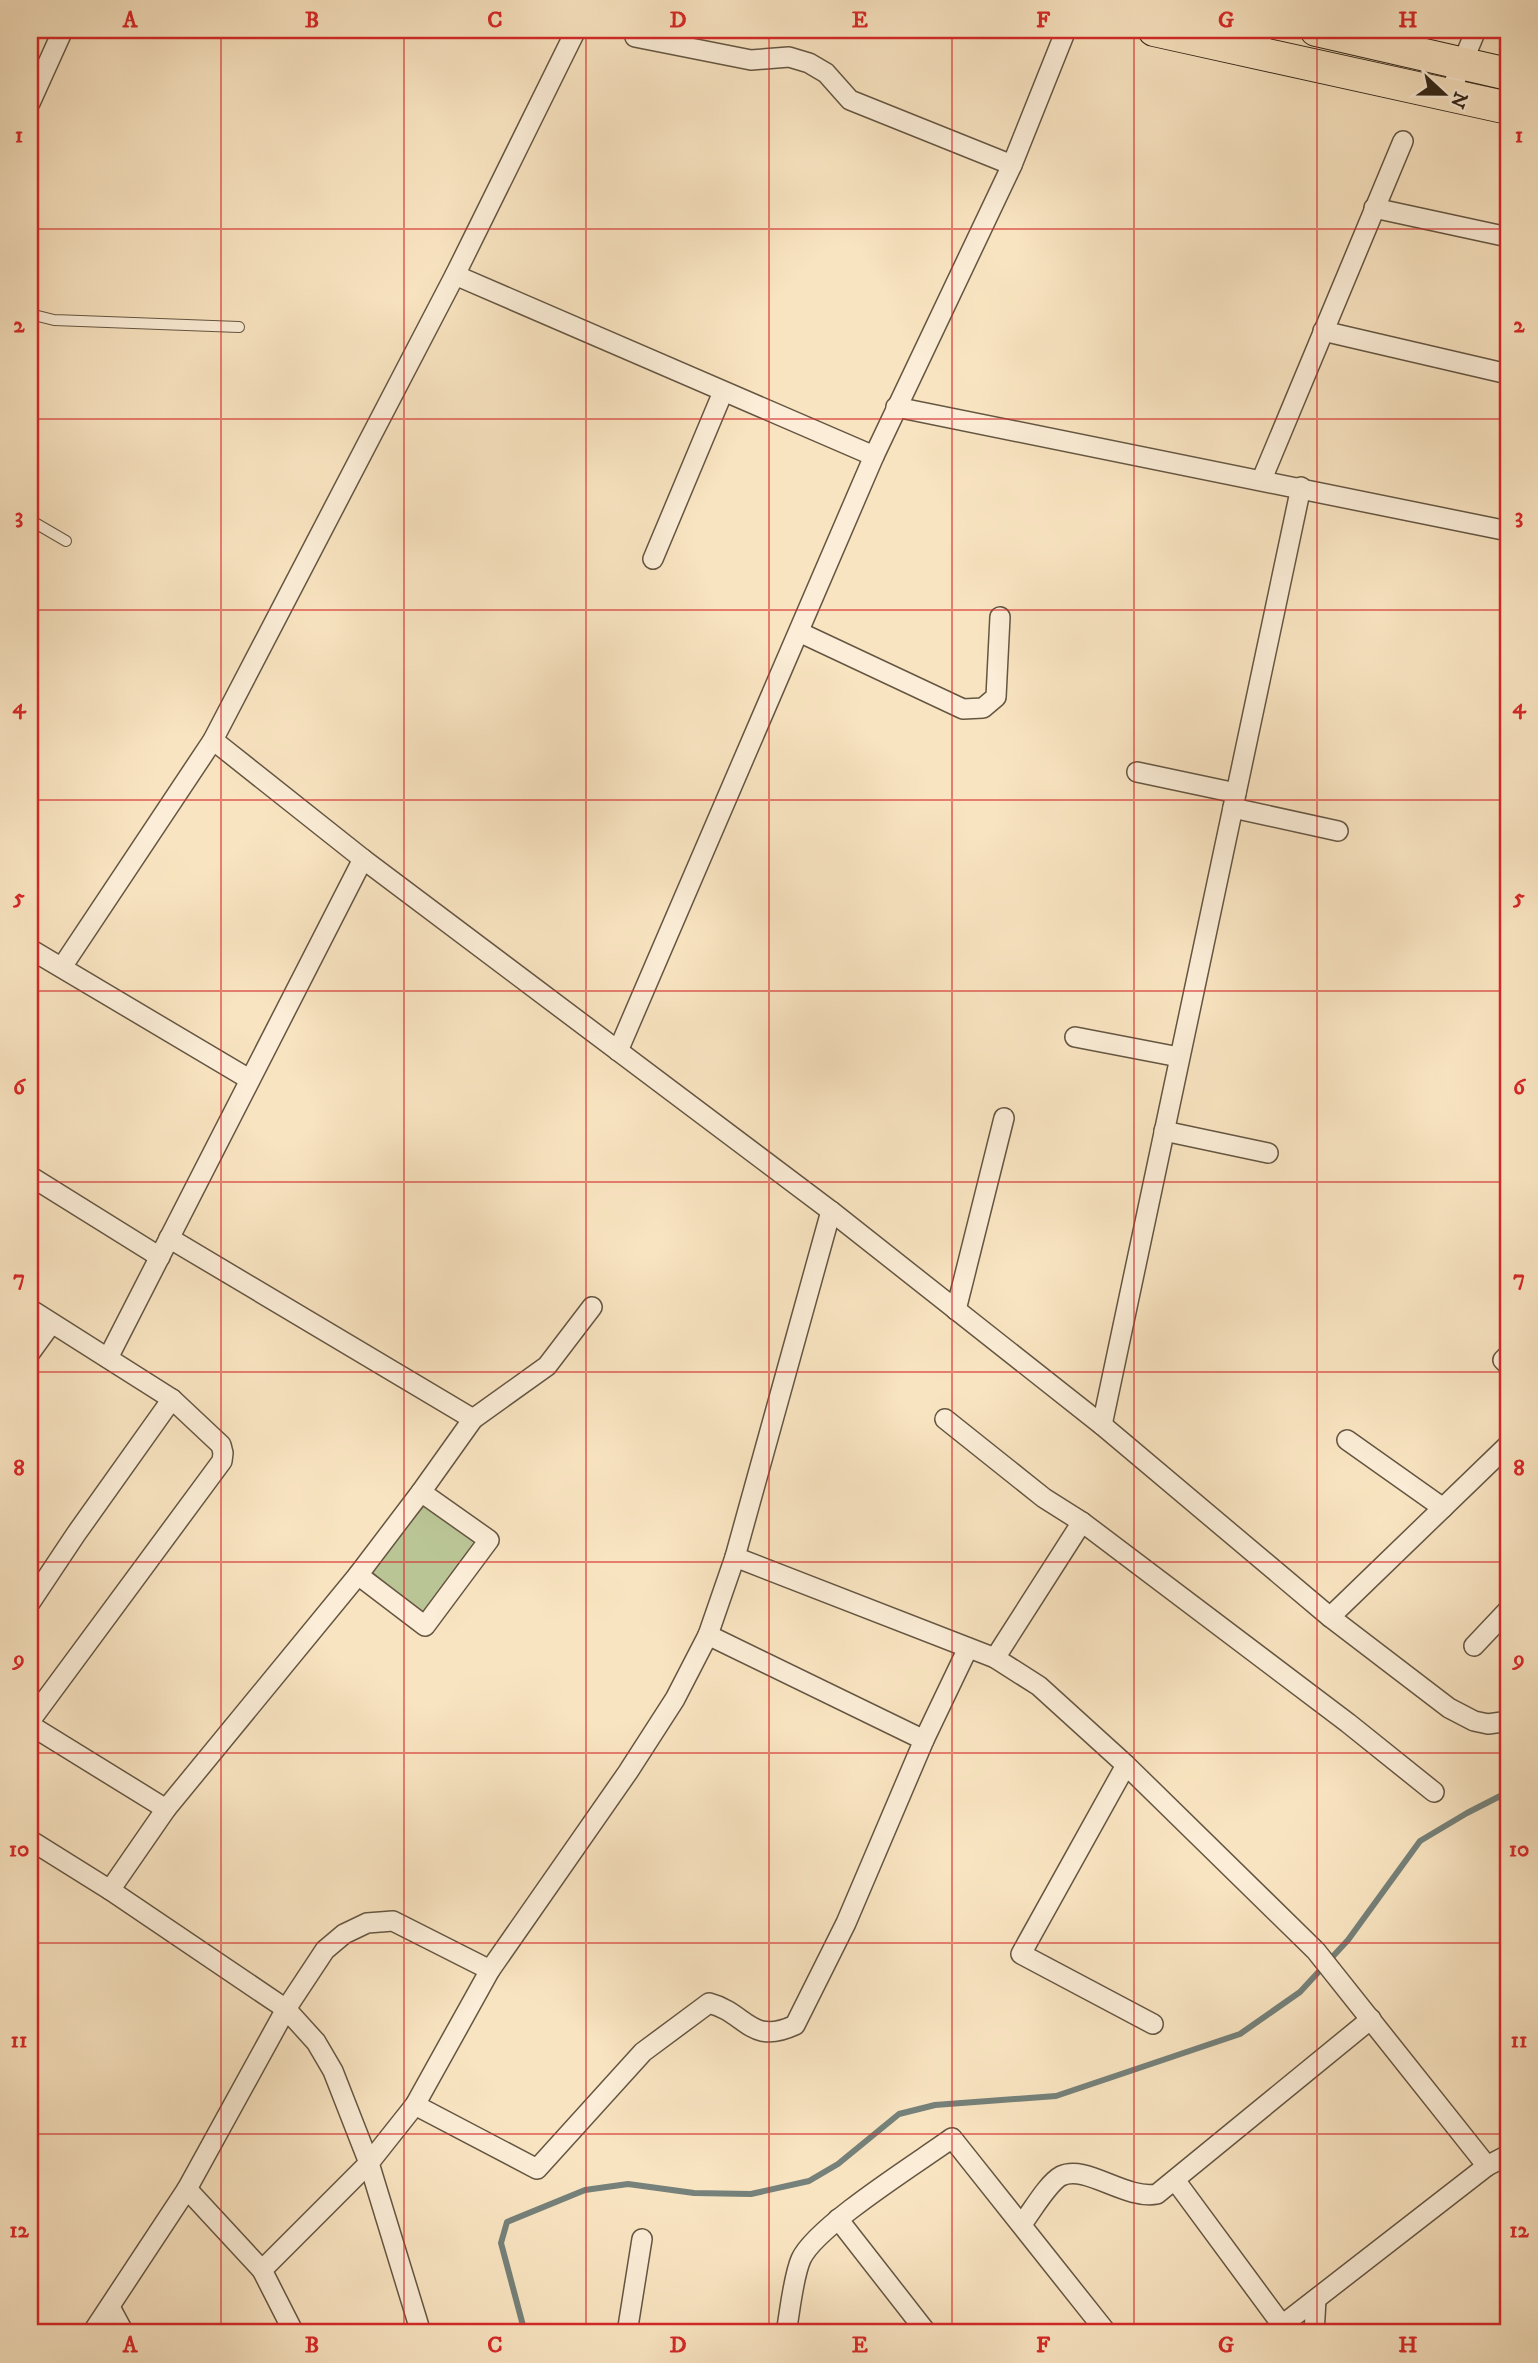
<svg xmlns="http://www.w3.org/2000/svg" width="1538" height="2363" font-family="'IM FELL DW Pica',serif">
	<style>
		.green { fill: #bac596; stroke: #777657; stroke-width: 2 }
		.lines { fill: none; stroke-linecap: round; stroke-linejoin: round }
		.stream { stroke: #75817a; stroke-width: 6 }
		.service-casing { stroke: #655642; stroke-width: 12 }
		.minor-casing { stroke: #655642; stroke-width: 22 }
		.primary-casing { stroke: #342618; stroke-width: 34 }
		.service { stroke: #fbedd7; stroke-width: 10 }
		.minor { stroke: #fbedd7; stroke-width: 19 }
		.primary { stroke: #f9e4c1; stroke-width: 32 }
		.grid { fill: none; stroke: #d62828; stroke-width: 2; stroke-opacity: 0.55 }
		.neatline { fill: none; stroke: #d62828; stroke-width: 2.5 }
		.grid-label { font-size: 23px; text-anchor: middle; font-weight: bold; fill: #d62828 }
	</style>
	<rect width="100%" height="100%" fill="#f9e4c1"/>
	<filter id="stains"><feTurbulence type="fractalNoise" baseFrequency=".00286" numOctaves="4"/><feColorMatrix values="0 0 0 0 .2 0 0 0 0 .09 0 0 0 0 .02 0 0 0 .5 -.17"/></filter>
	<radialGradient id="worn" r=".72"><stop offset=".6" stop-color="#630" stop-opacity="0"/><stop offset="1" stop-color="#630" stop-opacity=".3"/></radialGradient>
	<polygon class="green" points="424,1505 476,1541 422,1614 370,1571"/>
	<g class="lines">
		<g class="stream">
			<polyline points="30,2000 34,2027 30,2042"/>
			<polyline points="525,2333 501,2243 507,2222 585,2190 628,2184 694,2193 751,2194 809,2181 838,2164 899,2114 935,2105 1056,2096 1240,2034 1300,1992 1348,1940 1420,1841 1467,1813 1508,1792"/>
		</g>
		<defs>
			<g id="service">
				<polyline points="30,314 54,320 239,327"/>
				<polyline points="30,520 66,541"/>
			</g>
			<g id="minor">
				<polyline points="635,37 751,60 789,57 809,63 826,73 850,100 1012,165"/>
				<polyline points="1449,95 1476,30"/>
				<polyline points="30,103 63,30"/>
				<polyline points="1374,208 1508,237"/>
				<polyline points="455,275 874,456"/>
				<polyline points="1323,331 1508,374"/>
				<polyline points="896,407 1508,531"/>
				<polyline points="1262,479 1403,141"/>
				<polyline points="653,559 723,392"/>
				<polyline points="799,632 963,709 983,708 996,697 1000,617"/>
				<polyline points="213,740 363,859 831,1211 1102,1425 1330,1617 1449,1708 1474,1721 1488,1724 1502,1722"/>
				<polyline points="1137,772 1236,793"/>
				<polyline points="1233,808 1338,831"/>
				<polyline points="30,949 249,1079"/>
				<polyline points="62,967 213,740 455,275 576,30"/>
				<polyline points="1075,1037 1179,1057"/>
				<polyline points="618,1051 874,456 1012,165 1066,30"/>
				<polyline points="1164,1131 1268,1153"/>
				<polyline points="30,1176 160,1257"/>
				<polyline points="169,1238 473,1419"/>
				<polyline points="30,1309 172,1399 221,1445 223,1453 222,1461 30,1721"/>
				<polyline points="956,1310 1004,1118"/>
				<polyline points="30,1353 51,1324"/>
				<polyline points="1508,1355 1503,1360 1508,1365"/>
				<polyline points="108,1358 363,859"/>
				<polyline points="945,1419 1044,1498 1082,1522"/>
				<polyline points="1102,1425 1301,487"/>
				<polyline points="1347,1440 1443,1508"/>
				<polyline points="735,1557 995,1658 1039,1686 1126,1765 1316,1951 1487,2166 1272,2333"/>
				<polyline points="358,1575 425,1626 489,1540 421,1492"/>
				<polyline points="30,1603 76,1534 172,1399"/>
				<polyline points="1330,1617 1508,1445"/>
				<polyline points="708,1635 924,1740"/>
				<polyline points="1474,1646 1508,1610"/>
				<polyline points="995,1658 1082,1522 1348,1723 1434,1792"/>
				<polyline points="30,1725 166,1809"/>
				<polyline points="1126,1765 1021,1954 1153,2024"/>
				<polyline points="30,1840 110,1890 286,2009 316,2042 333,2071 369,2163 421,2333"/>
				<polyline points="110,1890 166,1809 358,1575 421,1492 473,1419 547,1366 592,1307"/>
				<path d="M415,2105L537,2169L643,2052L709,2003C747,2013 750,2046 795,2025L846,1923L924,1740L968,1648"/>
				<polyline points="1487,2166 1508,2155"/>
				<polyline points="1175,2180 1282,2325"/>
				<polyline points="187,2189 262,2270 294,2333"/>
				<polyline points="838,2219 927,2333"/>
				<path d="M1022,2224C1032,2211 1048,2183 1061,2176C1086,2164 1125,2200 1157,2194L1371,2019"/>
				<polyline points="262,2270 369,2163 415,2105 490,1970 628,1772 675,1699 708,1635 735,1557 831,1211"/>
				<polyline points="110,2307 124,2333"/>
				<polyline points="92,2333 187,2189 286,2009 325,1950 344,1934 367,1923 393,1921 490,1970"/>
				<polyline points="627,2333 642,2239"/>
				<path d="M786,2333C790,2312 793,2277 801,2259C816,2226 919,2162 952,2138L1107,2333"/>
				<polyline points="1314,2333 1316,2300"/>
			</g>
			<g id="primary">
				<polyline points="1154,30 1508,108"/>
				<polyline points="1316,30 1508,74"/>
			</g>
		</defs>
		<use href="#service" class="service-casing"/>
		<use href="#minor" class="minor-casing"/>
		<use href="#primary" class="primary-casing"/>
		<use href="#service" class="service"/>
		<use href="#minor" class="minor"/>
		<use href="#primary" class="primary"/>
	</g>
	<path class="grid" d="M221,30V2333M404,30V2333M586,30V2333M769,30V2333M952,30V2333M1134,30V2333M1317,30V2333M30,229H1508M30,419H1508M30,610H1508M30,800H1508M30,991H1508M30,1182H1508M30,1372H1508M30,1562H1508M30,1753H1508M30,1943H1508M30,2134H1508"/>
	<rect width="1538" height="2363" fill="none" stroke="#f9e4c1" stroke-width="77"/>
	<g transform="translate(1444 94) rotate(112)" stroke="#fbedd7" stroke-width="5" paint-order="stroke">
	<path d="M0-5L12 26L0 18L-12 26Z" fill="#342618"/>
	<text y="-10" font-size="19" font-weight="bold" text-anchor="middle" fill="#342618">N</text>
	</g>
	<rect x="38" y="38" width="1462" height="2286" class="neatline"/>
	<g class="grid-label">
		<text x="130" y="27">A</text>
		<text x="312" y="27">B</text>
		<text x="495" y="27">C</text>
		<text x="678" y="27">D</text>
		<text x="860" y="27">E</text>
		<text x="1043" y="27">F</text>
		<text x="1226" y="27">G</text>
		<text x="1408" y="27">H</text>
		<text x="19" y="142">1</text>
		<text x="1519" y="142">1</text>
		<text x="19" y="332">2</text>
		<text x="1519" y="332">2</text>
		<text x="19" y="523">3</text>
		<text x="1519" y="523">3</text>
		<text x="19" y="713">4</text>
		<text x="1519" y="713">4</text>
		<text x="19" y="904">5</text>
		<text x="1519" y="904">5</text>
		<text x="19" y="1094">6</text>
		<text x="1519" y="1094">6</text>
		<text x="19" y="1285">7</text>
		<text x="1519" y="1285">7</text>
		<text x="19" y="1475">8</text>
		<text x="1519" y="1475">8</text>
		<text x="19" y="1666">9</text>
		<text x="1519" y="1666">9</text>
		<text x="19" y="1856">10</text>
		<text x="1519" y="1856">10</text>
		<text x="19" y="2047">11</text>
		<text x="1519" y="2047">11</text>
		<text x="19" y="2237">12</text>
		<text x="1519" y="2237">12</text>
		<text x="130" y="2352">A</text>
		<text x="312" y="2352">B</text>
		<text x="495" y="2352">C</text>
		<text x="678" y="2352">D</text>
		<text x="860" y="2352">E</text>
		<text x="1043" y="2352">F</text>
		<text x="1226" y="2352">G</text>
		<text x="1408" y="2352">H</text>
	</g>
	<rect width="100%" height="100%" filter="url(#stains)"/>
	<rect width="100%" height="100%" fill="url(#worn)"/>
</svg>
